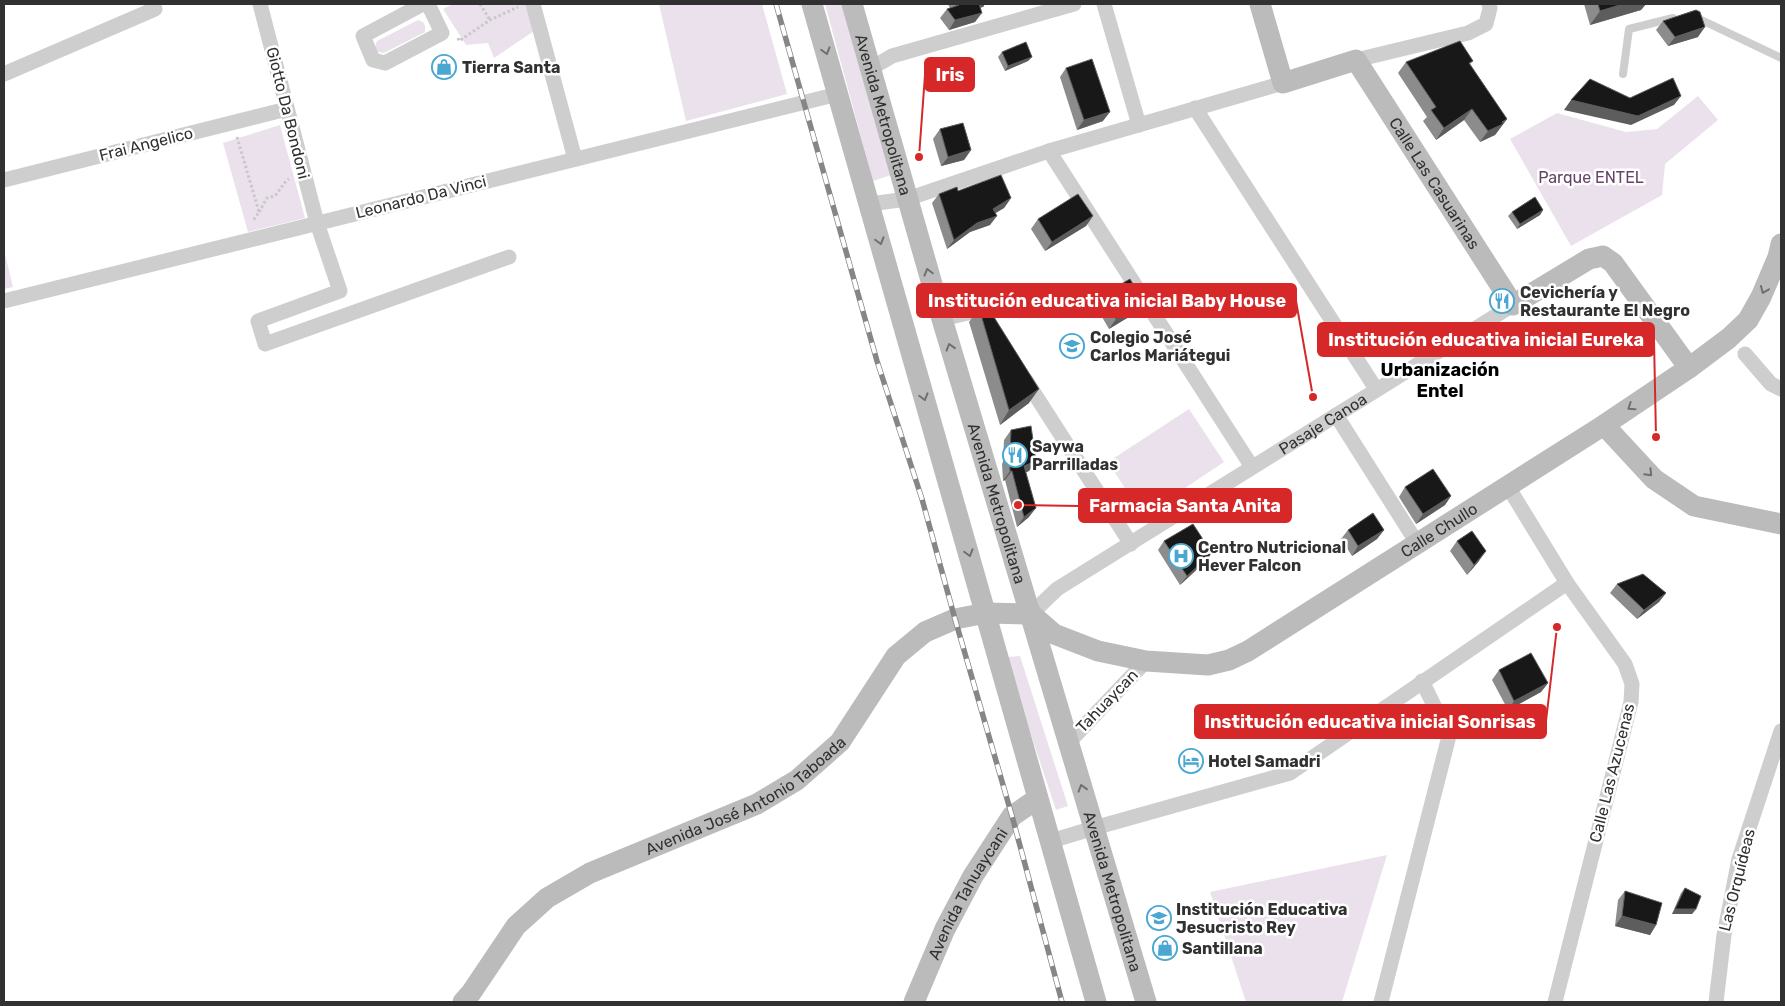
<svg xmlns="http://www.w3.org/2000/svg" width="1785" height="1006" font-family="Rubik,sans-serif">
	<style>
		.green { fill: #ebe1ec }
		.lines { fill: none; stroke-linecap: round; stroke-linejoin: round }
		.path { stroke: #c8c8c8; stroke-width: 3; stroke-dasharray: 2.5 2.5; stroke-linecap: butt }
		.lane { stroke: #cecece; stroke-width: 8 }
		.street { stroke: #cecece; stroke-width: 15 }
		.secondary { stroke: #bbb; stroke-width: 21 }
		.rail-casing { stroke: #868686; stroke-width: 5.5 }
		.rail { stroke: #fff; stroke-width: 4; stroke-dasharray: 11; stroke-linecap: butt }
		.wall { fill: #8c8c8c }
		.shaded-wall { fill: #5d5d5d }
		.building { fill: #181818; stroke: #5d5d5d }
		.oneway { stroke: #6f6f6f }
		.labels { text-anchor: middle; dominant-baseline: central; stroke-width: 5; stroke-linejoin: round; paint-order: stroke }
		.poi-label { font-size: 16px; font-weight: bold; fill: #313131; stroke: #fff; text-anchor: start }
		.street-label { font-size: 16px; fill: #313131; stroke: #fff }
		.park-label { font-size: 16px; fill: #664368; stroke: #fff }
		.neighbourhood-label { font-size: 18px; font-weight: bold; fill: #000; stroke: #fff }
		.leader { fill: none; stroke: #d62828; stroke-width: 2 }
		.callout-dot { fill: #d62828; stroke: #fff; stroke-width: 2 }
		.callout { fill: #d62828; stroke: #d62828; stroke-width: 2 }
		.callout-label { font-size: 18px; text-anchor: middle; font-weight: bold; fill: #fff }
	</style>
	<rect width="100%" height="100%" fill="#fff"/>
	<g class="green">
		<polygon points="453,4 527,4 534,31 494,58 488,43 466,45 443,9"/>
		<polygon points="659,4 762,4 787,94 686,121"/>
		<polygon points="825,4 841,4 891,175 873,181"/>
		<polygon points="418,20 423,22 425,26 425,32 384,53 378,52 375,47 377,41"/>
		<polygon points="1698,96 1718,120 1665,164 1662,195 1571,246 1510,139 1557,113 1626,132 1657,129"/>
		<polygon points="280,125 305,218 248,232 223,143"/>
		<polygon points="4,250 13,287 4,289"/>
		<polygon points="1189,409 1224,462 1143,516 1108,462"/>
		<polygon points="1020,656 1068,806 1056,810 1005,657"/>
		<polygon points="1387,855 1342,1002 1246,1002 1210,892"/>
	</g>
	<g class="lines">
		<g class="path">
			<polyline points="480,4 490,20"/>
			<polyline points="458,38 459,41 490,20 518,7"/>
			<polyline points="237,137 259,212 253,221"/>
			<polyline points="259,212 267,198 275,196 286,181 289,179"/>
		</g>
		<g class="lane">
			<polyline points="1693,16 1781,58"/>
			<polyline points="1623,74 1629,29 1673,18"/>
		</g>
		<g class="street">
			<polyline points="260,4 317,223 340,291 258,321 265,344 509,257"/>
			<polyline points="423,4 363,36 373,60 385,63 442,33 428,4"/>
			<polyline points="533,4 575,159"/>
			<polyline points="1104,4 1139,125"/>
			<polyline points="1356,60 1468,33 1486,24 1490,8 1489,4"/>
			<polyline points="870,69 892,56 1074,4"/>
			<polyline points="4,74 155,9 152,4"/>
			<polyline points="1195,108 1376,389"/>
			<polyline points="1049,151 1252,467"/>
			<polyline points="4,180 287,109"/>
			<polyline points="870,204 907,199 1049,151 1283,83"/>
			<polyline points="4,301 838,94"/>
			<polyline points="942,319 981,310 990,324"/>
			<polyline points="1745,354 1771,384 1781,389"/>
			<polyline points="1025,379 1131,544"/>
			<polyline points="1336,415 1417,543"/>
			<polyline points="1507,485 1567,583 1625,664 1632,684 1631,702 1555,1002"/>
			<path id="s1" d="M1031,614L1057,589L1513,305"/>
			<polyline points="1069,742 1146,661"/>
			<polyline points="1051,841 1094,828 1290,773 1567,583"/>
			<polyline points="1381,1002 1449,736 1422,681"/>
			<polyline points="1716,1002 1724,935 1739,859 1781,731"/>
		</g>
		<g class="secondary">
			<polyline points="812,4 1096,1002"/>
			<path id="s2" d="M852,4L942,319L1146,1002"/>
			<path id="s3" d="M1260,4L1283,83L1356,60L1513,305L1589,259L1603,256L1613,263L1689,368"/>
			<polyline points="1604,425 1654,479 1694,506 1781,524"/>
			<path id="s4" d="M463,1002L471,993L516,926L547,898L590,873L757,804L797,780L840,742L896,656L925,632L955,619L986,613L1031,614L1054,634L1098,651L1146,661L1208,665L1229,660L1248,651L1604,425L1689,368L1729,338L1748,320L1761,297L1778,257L1781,244"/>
			<path id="s5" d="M914,1002L945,929L973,876L1012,816L1037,799"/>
		</g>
		<defs>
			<polyline id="rail" points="776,4 877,361 922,499 955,619 1012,816 1062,1002"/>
		</defs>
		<use href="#rail" class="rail-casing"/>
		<use href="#rail" class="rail"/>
	</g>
	<g class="wall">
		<polygon points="948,4 985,4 983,7 980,7 975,22 949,30 940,18 947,9 950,8"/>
		<polygon points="1584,4 1646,4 1641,10 1590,25"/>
		<polygon points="1663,21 1698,37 1668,46 1656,30"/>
		<polygon points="1002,52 1032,57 1028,61 1005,71 998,57"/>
		<polygon points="1473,61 1470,64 1507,119 1495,135 1480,142 1464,120 1436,140 1423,121 1427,117 1398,73 1406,62"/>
		<polygon points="1066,68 1103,121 1077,130 1060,77"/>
		<polygon points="940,129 971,150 964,160 941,166 933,139"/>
		<polygon points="958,191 1011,198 1004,208 995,213 990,225 970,232 947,249 932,203 939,194"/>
		<polygon points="1543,210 1540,215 1517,229 1508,216 1512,212"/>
		<polygon points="1093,216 1086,226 1045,251 1031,229 1038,219"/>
		<polygon points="1102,295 1137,312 1109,329 1095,305"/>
		<polygon points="979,308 1029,403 1000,425 969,322"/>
		<polygon points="1011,430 1036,461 1029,471 1026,472 1029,517 1017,527 1005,480 1003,481 1003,480 1002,464 1003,462 1004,440"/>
		<polygon points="1405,487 1451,496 1445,505 1416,524 1399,497"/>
		<polygon points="1348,530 1384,530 1377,539 1352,556 1341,539"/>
		<polygon points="1164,541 1205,562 1180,585 1158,550"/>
		<polygon points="1457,541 1479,561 1467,575 1450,551"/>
		<polygon points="1617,584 1666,593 1659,602 1637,619 1610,593"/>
		<polygon points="1499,670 1548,683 1541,692 1508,710 1492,680"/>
		<polygon points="1685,888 1696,909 1692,914 1672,914 1681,893"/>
		<polygon points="1625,891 1656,925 1650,935 1615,926 1618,900"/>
	</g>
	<g class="shaded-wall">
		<polygon points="976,4 985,4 983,7 972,10"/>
		<polygon points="1623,4 1646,4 1641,10 1590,25 1600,11"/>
		<polygon points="982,13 975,22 949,30 955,20"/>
		<polygon points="1705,27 1698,37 1668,46 1675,37"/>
		<polygon points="1032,57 1028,61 1005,71 1008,66"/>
		<polygon points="1681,96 1674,105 1631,125 1564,110 1571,100"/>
		<polygon points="1472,109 1464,120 1436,140 1444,128"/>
		<polygon points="1110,112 1103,121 1077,130 1084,120"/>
		<polygon points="1507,119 1495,135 1480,142 1488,131"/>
		<polygon points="971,150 964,160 941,166 948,157"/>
		<polygon points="1011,198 1004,208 986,219 993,209"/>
		<polygon points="1543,210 1540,215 1517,229 1520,224"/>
		<polygon points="997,216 990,225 970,232 947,249 954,240 977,223"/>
		<polygon points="1093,216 1086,226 1045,251 1052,242"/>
		<polygon points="1144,303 1137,312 1109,329 1116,319"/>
		<polygon points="1039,389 1029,403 1000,425 1009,410"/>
		<polygon points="1036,461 1029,471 1018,476 1024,466"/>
		<polygon points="1010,471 1012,471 1005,480 1003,481"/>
		<polygon points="1451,496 1445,505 1416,524 1423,514"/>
		<polygon points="1036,508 1029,517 1017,527 1024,517"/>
		<polygon points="1384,530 1377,539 1352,556 1358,546"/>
		<polygon points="1486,551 1479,561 1467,575 1474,565"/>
		<polygon points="1212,553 1205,562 1180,585 1187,576"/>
		<polygon points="1666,593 1659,602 1637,619 1644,610"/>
		<polygon points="1548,683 1541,692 1508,710 1514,701"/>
		<polygon points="1675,909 1696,909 1692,914 1672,914"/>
		<polygon points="1622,916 1656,925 1650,935 1615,926"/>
	</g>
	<g class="building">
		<polygon points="958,4 979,4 982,13 955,20 947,9 959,5"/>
		<polygon points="1598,4 1623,4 1600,11"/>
		<polygon points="1696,10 1700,12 1705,27 1675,37 1663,21"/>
		<polygon points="1460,41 1473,61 1469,63 1507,119 1502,122 1503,124 1488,131 1472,109 1444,128 1431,110 1436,107 1406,62"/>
		<polygon points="1026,42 1032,57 1008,66 1002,52"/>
		<polygon points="1092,59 1110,112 1084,120 1066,68"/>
		<polygon points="1673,78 1681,96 1638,116 1571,100 1590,79 1630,98"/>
		<polygon points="963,123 971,150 948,157 940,129"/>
		<polygon points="1001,175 1011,198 993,209 997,216 977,223 954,240 939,194 957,187 958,191"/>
		<polygon points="1078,194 1093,216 1052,242 1038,219"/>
		<polygon points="1535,197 1543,210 1520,224 1512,212"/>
		<polygon points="1130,279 1144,303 1116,319 1102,295"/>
		<polygon points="987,306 1039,389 1009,410 979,308"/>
		<polygon points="1031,426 1036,461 1024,466 1036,508 1024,517 1012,471 1010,471 1010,470 1009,454 1010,454 1011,430"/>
		<polygon points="1433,469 1451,496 1423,514 1405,487"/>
		<polygon points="1373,513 1384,530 1358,546 1348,530"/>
		<polygon points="1193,524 1212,553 1187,576 1164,541"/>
		<polygon points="1472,531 1486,551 1474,565 1457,541"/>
		<polygon points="1643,574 1666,593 1644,610 1617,584"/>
		<polygon points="1531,653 1548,683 1514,701 1499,670"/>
		<polygon points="1685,888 1701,896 1696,909 1675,909"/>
		<polygon points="1625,891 1662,903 1656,925 1622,916"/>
	</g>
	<defs><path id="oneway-chevron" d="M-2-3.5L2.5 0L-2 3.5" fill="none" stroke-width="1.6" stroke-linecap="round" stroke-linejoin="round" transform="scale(1.25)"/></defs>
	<g class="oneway">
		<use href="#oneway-chevron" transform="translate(826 51) rotate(74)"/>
		<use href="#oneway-chevron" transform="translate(880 241) rotate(74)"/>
		<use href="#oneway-chevron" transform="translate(928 272) rotate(-106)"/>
		<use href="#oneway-chevron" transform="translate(1764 290) rotate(113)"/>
		<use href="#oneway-chevron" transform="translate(950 347) rotate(-107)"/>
		<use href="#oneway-chevron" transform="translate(924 397) rotate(74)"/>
		<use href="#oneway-chevron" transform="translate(1631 407) rotate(146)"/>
		<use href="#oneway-chevron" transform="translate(1649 473) rotate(46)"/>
		<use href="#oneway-chevron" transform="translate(969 553) rotate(74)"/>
		<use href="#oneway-chevron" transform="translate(1082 788) rotate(-107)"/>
	</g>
	<defs>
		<symbol id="shop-ring" viewBox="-11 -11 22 22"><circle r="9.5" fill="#fff" stroke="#49a7d2" stroke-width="1.5"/><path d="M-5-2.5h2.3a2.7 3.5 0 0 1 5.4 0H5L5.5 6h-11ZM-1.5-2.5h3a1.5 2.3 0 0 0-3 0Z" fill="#49a7d2"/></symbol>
		<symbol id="restaurant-ring" viewBox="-11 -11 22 22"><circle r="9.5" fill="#fff" stroke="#49a7d2" stroke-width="1.5"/><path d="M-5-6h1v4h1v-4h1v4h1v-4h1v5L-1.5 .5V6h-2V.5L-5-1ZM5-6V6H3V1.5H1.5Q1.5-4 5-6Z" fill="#49a7d2"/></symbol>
		<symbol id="school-ring" viewBox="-11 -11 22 22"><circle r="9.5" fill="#fff" stroke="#49a7d2" stroke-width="1.5"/><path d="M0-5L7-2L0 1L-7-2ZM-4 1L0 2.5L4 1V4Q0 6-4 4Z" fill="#49a7d2"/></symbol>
		<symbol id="hospital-ring" viewBox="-11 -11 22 22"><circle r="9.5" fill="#fff" stroke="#49a7d2" stroke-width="1.5"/><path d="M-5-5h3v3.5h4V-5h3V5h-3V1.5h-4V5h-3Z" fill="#49a7d2"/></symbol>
		<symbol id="hotel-ring" viewBox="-11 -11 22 22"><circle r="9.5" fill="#fff" stroke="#49a7d2" stroke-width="1.5"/><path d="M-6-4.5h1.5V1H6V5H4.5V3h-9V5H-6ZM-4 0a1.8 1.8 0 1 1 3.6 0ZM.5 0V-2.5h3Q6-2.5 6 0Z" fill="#49a7d2"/></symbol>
	</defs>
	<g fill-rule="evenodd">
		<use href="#shop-ring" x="430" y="53" width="28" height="28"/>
		<use href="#restaurant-ring" x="1488" y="287" width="28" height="28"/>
		<use href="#school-ring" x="1058" y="332" width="28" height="28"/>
		<use href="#restaurant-ring" x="1001" y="441" width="28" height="28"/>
		<use href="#hospital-ring" x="1167" y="542" width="28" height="28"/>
		<use href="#hotel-ring" x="1177" y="747" width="28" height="28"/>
		<use href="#school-ring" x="1145" y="904" width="28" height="28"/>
		<use href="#shop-ring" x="1151" y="934" width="28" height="28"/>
	</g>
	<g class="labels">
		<g class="poi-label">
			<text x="462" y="67">Tierra Santa</text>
			<text x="1520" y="292">Cevichería y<tspan x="1520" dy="18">Restaurante El Negro</tspan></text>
			<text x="1090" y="337">Colegio José<tspan x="1090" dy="18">Carlos Mariátegui</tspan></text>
			<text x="1032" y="446">Saywa<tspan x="1032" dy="18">Parrilladas</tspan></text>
			<text x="1198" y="547">Centro Nutricional<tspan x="1198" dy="18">Hever Falcon</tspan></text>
			<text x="1208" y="761">Hotel Samadri</text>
			<text x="1176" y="909">Institución Educativa<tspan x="1176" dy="18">Jesucristo Rey</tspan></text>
			<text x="1182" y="948">Santillana</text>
		</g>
		<g class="street-label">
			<text transform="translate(288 113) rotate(76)">Giotto Da Bondoni</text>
			<text stroke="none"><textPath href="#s2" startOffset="115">Avenida Metropolitana</textPath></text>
			<text transform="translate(146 144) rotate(-14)">Frai Angelico</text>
			<text stroke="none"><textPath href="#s3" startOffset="305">Calle Las Casuarinas</textPath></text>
			<text transform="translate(421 197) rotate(-14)">Leonardo Da Vinci</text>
			<text stroke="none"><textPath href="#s1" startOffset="349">Pasaje Canoa</textPath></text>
			<text stroke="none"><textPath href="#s2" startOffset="520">Avenida Metropolitana</textPath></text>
			<text stroke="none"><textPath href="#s4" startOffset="1176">Calle Chullo</textPath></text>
			<text transform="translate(1107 701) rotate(-46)">Tahuaycan</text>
			<text transform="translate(1612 773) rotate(-76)">Calle Las Azucenas</text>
			<text stroke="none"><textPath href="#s4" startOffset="359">Avenida José Antonio Taboada</textPath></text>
			<text transform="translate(1737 880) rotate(-76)">Las Orquídeas</text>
			<text stroke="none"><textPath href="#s2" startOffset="925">Avenida Metropolitana</textPath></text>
			<text stroke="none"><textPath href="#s5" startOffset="121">Avenida Tahuaycani</textPath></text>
		</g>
		<g class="park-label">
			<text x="1591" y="177">Parque ENTEL</text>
		</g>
		<g class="neighbourhood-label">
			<text x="1440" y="370">Urbanización<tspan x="1440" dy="21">Entel</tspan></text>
		</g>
	</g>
	<path class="leader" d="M919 157L925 75M1313 397L1296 301M1656 437L1654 340M1018 505L1079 506M1557 627L1546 721"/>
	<g class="callout-dot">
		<circle cx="919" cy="157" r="5"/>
		<circle cx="1313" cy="397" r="5"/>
		<circle cx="1656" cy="437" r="5"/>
		<circle cx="1018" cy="505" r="5"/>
		<circle cx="1557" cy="627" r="5"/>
	</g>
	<g class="callout">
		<rect x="925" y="58" width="49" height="33" rx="5"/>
		<rect x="917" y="284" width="379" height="33" rx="5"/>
		<rect x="1318" y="323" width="336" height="33" rx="5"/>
		<rect x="1079" y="489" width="212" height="33" rx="5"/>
		<rect x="1195" y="705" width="351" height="33" rx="5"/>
	</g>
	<g class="callout-label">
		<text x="950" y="81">Iris</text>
		<text x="1107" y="307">Institución educativa inicial Baby House</text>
		<text x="1486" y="346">Institución educativa inicial Eureka</text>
		<text x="1185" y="512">Farmacia Santa Anita</text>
		<text x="1370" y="728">Institución educativa inicial Sonrisas</text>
	</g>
	<rect width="1785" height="1006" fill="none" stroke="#313131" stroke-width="10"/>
</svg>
